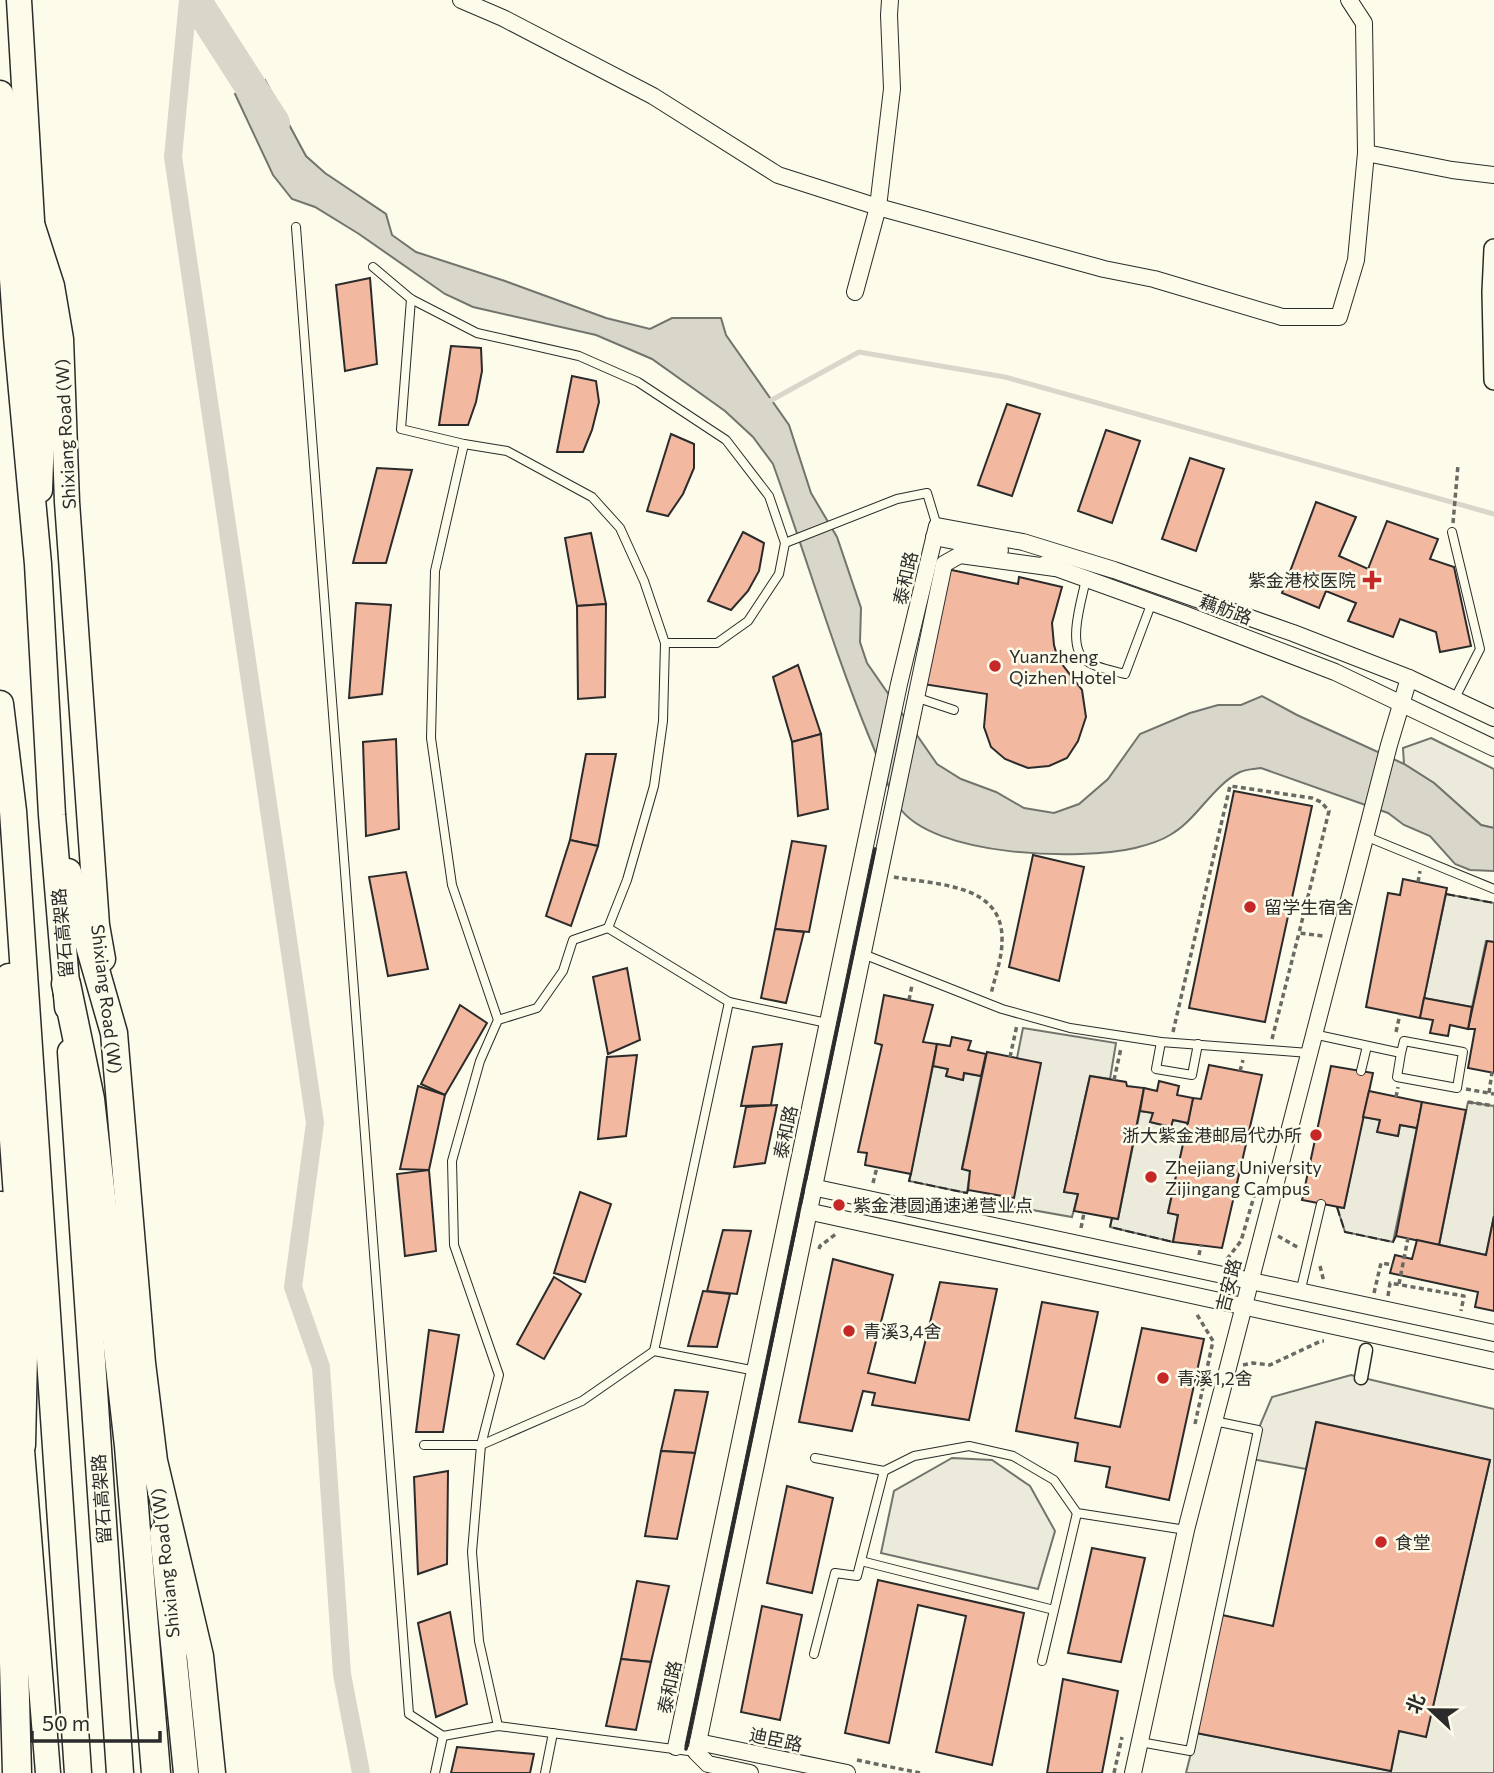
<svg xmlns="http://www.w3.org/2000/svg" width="1494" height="1773" font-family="Commissioner,'Noto Sans SC',sans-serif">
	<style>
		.green { fill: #ecebdb; stroke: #74746e; stroke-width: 2 }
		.parking { fill: #eceadb; stroke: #74746e; stroke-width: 2 }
		.water { fill: #d8d7c9; stroke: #74746e; stroke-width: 2 }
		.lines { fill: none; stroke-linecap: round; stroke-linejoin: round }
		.stream { stroke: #d8d7c9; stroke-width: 5 }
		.canal { stroke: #d8d7c9; stroke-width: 18 }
		.river { stroke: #d8d7c9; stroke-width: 32 }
		.building { fill: #f2b8a0; stroke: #2b2b2b; stroke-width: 2 }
		.service-casing { stroke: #2b2b2b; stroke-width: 10 }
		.pedestrian-casing { stroke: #2b2b2b; stroke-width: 15 }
		.minor-casing { stroke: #2b2b2b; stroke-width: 18 }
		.tertiary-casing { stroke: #2b2b2b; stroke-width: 22 }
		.primary-casing { stroke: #2b2b2b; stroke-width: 27 }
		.trunk-casing { stroke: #2b2b2b; stroke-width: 29 }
		.motorway-casing { stroke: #2b2b2b; stroke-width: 31 }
		.path { stroke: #6a6964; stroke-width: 3.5; stroke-dasharray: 5 3.5; stroke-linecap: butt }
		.service { stroke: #fdfbea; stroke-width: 8 }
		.pedestrian { stroke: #fdfbea; stroke-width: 12 }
		.minor { stroke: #fdfbea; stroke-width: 16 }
		.tertiary { stroke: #fdfbea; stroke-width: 19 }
		.primary { stroke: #fdfbea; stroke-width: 24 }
		.trunk { stroke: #fdfbea; stroke-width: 26 }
		.motorway { stroke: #fdfbea; stroke-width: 28 }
		.fence { stroke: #2b2b2b; stroke-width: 2; stroke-dasharray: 9 3.5; stroke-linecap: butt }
		.wall { stroke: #2b2b2b; stroke-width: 3.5 }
		.poi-dot { fill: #c62828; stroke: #fdfbea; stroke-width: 2.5 }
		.labels { text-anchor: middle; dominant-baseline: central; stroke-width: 5; stroke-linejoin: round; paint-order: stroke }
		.street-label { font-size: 18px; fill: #2b2b2b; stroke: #fdfbea }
		.poi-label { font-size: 18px; fill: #2b2b2b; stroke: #fdfbea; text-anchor: start }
	</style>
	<rect width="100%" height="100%" fill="#fdfbea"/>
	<g class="green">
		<polygon points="1431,738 1494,769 1494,828 1481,825 1434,783 1404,764 1403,748"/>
		<polygon points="1446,894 1494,903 1494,942 1486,941 1472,1007 1424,998"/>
		<polygon points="1023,1028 1116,1043 1110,1079 1090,1076 1064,1192 1078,1194 1072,1217 1004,1205 1017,1058"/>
		<polygon points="933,1066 948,1069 946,1076 963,1080 964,1073 981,1076 962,1168 970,1171 967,1193 909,1181"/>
		<polygon points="1468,1102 1494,1106 1494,1216 1486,1255 1439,1245"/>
		<polygon points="1140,1111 1153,1113 1151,1122 1170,1127 1173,1120 1188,1123 1168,1212 1178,1215 1173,1242 1110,1227 1112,1218 1118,1219"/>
		<polygon points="1363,1117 1380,1120 1378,1132 1398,1136 1400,1125 1417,1128 1393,1242 1345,1232 1337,1207 1344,1208"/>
		<polygon points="952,1458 992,1460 1030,1486 1055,1531 1038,1589 881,1553 894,1491"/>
	</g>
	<polygon class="parking" points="1351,1375 1494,1409 1494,1773 1186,1773 1196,1733 1391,1771 1399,1731 1426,1736 1490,1460 1317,1422 1306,1469 1252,1459 1258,1430 1272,1397"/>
	<path class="water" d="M265,80L306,156L325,173L386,214L392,235L416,252L505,281L606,318L650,329L672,318H721L726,335L789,425L811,493L837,537L861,608L860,642L867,663L937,764L961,779L996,792L1024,808L1054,813L1079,804L1108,779L1140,734L1190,713L1218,705H1241L1262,696L1297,715L1404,764L1434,783L1481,825L1494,828V871L1470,870L1455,864L1430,836L1404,825L1388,813L1261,768C1254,769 1246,769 1240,772C1212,786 1197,820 1170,835C1159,842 1147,845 1135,848C1081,861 933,857 899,807C889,792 878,757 870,739C833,649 806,556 773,464L753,437L725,411L652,359L596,335L473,307L445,294L359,234L315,207L292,199L273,175L235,94Z"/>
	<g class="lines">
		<polyline class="stream" points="768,402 859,352 1005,377 1494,514"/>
		<polyline class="canal" points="188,0 173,157 315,1123 293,1287 321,1367 342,1674 361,1773"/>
		<polyline class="river" points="195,0 274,123"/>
	</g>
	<g class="building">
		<polygon points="370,278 377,364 345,371 336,285"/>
		<polygon points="451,346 481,348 482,371 476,402 468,425 439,425"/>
		<polygon points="572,376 596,381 599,402 592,430 583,452 557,452"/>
		<polygon points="1007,404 1040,414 1012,496 978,485"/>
		<polygon points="1106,430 1140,441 1112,523 1078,511"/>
		<polygon points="671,434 694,444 694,468 683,494 668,516 647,511"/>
		<polygon points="1190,458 1224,469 1196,551 1162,539"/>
		<polygon points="377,468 412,470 386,563 353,563"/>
		<polygon points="1316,502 1356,517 1339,556 1368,569 1387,521 1438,539 1430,559 1454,567 1471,646 1440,652 1436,632 1400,619 1393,637 1348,621 1356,603 1326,591 1319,608 1282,593"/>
		<polygon points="743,532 764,543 759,571 748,591 731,610 708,601"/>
		<polygon points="591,533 606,604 577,606 565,538"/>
		<polygon points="947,569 1018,584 1019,577 1062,587 1052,623 1054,645 1058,659 1082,690 1086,717 1078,741 1067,758 1049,766 1028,768 1005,759 991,747 984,727 987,694 923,684"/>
		<polygon points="356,603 391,605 382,694 349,698"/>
		<polygon points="606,604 605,697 578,699 577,606"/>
		<polygon points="798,665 821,734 792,742 773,677"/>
		<polygon points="821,734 828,809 798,816 792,742"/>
		<polygon points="396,739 399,829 366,836 363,742"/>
		<polygon points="586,754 616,754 598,846 570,840"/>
		<polygon points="1234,791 1312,806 1265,1022 1189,1008"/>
		<polygon points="570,840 598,846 571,926 546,916"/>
		<polygon points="792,841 826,846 809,932 775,929"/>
		<polygon points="1033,855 1084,867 1059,981 1009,967"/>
		<polygon points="406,872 428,969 388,976 369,877"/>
		<polygon points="1403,879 1447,888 1420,1018 1366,1007 1388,893 1400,895"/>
		<polygon points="775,929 804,932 786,1003 761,998"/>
		<polygon points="1487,941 1494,942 1494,1073 1468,1068 1475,1029 1468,1029"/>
		<polygon points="627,968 640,1040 608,1054 593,977"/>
		<polygon points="884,995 933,1005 923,1042 937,1044 911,1174 865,1165 867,1153 858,1152 882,1045 875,1043"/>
		<polygon points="1424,998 1472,1007 1468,1029 1450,1025 1448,1036 1430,1033 1433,1020 1420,1018"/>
		<polygon points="460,1005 487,1023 445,1095 421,1084"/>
		<polygon points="952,1037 971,1041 968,1050 986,1054 981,1076 964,1073 963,1080 946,1076 948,1069 933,1066 937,1044 950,1046"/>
		<polygon points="782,1044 771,1105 741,1106 753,1047"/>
		<polygon points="987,1052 1041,1063 1014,1198 968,1190 970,1171 962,1169"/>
		<polygon points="637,1055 626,1136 598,1139 607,1057"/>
		<polygon points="1209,1065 1262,1075 1222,1248 1173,1242 1178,1215 1168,1213 1193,1098 1201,1099"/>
		<polygon points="1331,1066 1373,1073 1344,1208 1302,1200"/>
		<polygon points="1090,1076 1126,1082 1127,1086 1144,1088 1118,1219 1074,1211 1078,1194 1064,1192"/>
		<polygon points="1159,1081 1179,1086 1177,1095 1193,1098 1188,1123 1173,1120 1171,1127 1150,1122 1153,1113 1140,1111 1144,1088 1157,1091"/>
		<polygon points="418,1086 445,1095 429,1170 400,1169"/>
		<polygon points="1369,1091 1422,1102 1417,1128 1400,1125 1398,1136 1377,1132 1380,1120 1363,1117"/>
		<polygon points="1422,1102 1466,1110 1439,1245 1396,1236"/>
		<polygon points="777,1105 765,1163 734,1167 746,1107"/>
		<polygon points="429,1170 436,1251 405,1256 397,1174"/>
		<polygon points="580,1192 611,1204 585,1282 554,1273"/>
		<polygon points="1494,1216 1494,1311 1475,1307 1478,1292 1390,1273 1395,1255 1412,1259 1417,1240 1486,1255"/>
		<polygon points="723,1230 751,1231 737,1294 707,1291"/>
		<polygon points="833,1259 893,1275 868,1373 915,1383 940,1282 997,1289 969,1420 872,1405 875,1393 863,1391 852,1431 799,1422"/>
		<polygon points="554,1277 581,1294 544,1359 517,1344"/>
		<polygon points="703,1291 730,1294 717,1347 688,1346"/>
		<polygon points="1042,1302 1098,1312 1075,1418 1120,1427 1142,1328 1204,1339 1169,1500 1106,1487 1110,1467 1075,1461 1078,1443 1016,1431"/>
		<polygon points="429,1330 459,1335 443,1432 416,1432"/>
		<polygon points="675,1390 708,1392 695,1453 661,1451"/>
		<polygon points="1316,1422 1490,1460 1426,1737 1399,1731 1391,1771 1196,1733 1222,1615 1273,1626"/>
		<polygon points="661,1451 695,1453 677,1539 645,1536"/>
		<polygon points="448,1471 447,1564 418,1574 414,1477"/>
		<polygon points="787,1486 833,1498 812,1593 767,1583"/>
		<polygon points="1092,1548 1145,1558 1121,1662 1068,1653"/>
		<polygon points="878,1580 1024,1613 992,1765 936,1752 966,1616 918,1605 889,1743 845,1733"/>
		<polygon points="637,1581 669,1586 651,1662 621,1659"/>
		<polygon points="762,1606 802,1615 780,1720 741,1712"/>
		<polygon points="450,1612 467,1704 436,1717 418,1623"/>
		<polygon points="621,1659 651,1662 636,1730 606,1726"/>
		<polygon points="1063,1679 1118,1691 1102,1773 1047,1773"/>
		<polygon points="457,1747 534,1754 530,1773 451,1773"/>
	</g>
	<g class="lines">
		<defs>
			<g id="service">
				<polyline points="296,227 409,1714 443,1736 498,1726 696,1752"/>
				<polyline points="373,267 411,299 477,333 579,356 638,382 726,440 769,496 785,543 897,499 927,493 937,526"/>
				<polyline points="411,299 401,429 464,444 507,451 592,497 620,528 644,581 665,643 663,721 654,786 627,880 608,928 729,1002 827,1023"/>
				<polyline points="464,444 435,571 431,738 452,885 498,1020 480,1061 452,1161 454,1245 499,1375 481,1445 472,1552 479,1641 498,1726"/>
				<polyline points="1452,532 1480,649 1455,698"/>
				<path d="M1086,579C1082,599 1067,644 1084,659C1094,668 1112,670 1125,674L1152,602"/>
				<polyline points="665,643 717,643 748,621 779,574 785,543"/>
				<polyline points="915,697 954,710"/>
				<polyline points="1365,836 1494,889"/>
				<polyline points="863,954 1002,1009 1070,1028 1161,1042 1309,1053"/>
				<polyline points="498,1020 537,1008 563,971 573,940 608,928"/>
				<polyline points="1313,1034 1401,1053 1397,1077 1457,1088 1463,1052 1404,1041 1401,1053"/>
				<polyline points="1161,1042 1156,1069 1192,1075 1198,1044"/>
				<polyline points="1361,1071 1367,1046"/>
				<polyline points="1300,1293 1321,1204"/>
				<polyline points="654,1351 756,1371"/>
				<polyline points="424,1445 481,1445 582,1401 654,1351 729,1002"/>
				<polyline points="815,1458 884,1471 914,1456 969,1446 1013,1456 1054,1480 1077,1513 1186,1530"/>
				<polyline points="861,1561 1054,1610"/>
				<polyline points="814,1654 835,1573 857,1576 884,1471"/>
				<polyline points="1042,1661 1077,1513"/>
				<polyline points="1140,1742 1190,1751 1258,1430 1214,1421"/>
				<polyline points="435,1773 443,1736"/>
				<polyline points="545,1773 553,1733"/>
			</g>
			<polyline id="pedestrian" points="1361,1378 1366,1350"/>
			<g id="minor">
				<polyline points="461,0 503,18 653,96 778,175 878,207 1104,269 1154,279 1282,317 1339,317 1356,260 1366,153 1364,23 1349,0"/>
				<polyline points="1366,153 1452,170 1494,175"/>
				<polyline points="855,292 878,207 892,89 889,15 890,0"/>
				<polyline points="934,537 1000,550"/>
				<polyline points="1045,564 1184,614 1335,672 1494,748"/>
				<polyline points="812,1187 1494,1333"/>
				<polyline points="807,1211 1494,1361"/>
				<polyline points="698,1742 847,1773"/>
				<polyline points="676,1747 899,684 937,526 1023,542 1114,570 1293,633 1409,678 1494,718"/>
				<polyline points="750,1773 708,1764 696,1752 944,564 960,555 1055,568"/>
				<polyline points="1133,1773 1186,1530 1389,745 1409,678"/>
			</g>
			<polyline id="tertiary" points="1494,249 1492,292 1494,380"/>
			<g id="primary">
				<polyline points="19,0 43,407 40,490"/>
				<polyline points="33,227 52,286 61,339 67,502 97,925 103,959"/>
				<polyline points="1,1216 14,1361"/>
				<polyline points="20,1425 48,1773"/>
				<polyline points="162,1533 186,1773"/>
			</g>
			<g id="trunk">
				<polyline points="0,94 17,336 38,564 52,815 68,1007"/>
				<polyline points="0,704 13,811 78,1773"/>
				<polyline points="68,872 114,1033 142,1363 154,1461 200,1656 212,1773"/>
				<polyline points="9,977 7,1055 25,1310 22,1445"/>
				<polyline points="71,1052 120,1773"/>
			</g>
			<g id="motorway">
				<polyline points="66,984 90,1099 129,1446 156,1773"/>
				<polyline points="0,1234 1,1206"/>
				<polyline points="0,1338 9,1479 17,1773"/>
			</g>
		</defs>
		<use href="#service" class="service-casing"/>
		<use href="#pedestrian" class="pedestrian-casing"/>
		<use href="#minor" class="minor-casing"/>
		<use href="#tertiary" class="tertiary-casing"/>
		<use href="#primary" class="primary-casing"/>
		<use href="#trunk" class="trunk-casing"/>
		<use href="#motorway" class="motorway-casing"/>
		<g class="path">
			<polyline points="1453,523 1458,465"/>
			<path d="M894,877C936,885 1004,883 1002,941C1002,958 995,977 991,994"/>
			<polyline points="1418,882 1420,871"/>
			<polyline points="909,1000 912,985"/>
			<polyline points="1173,1032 1230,786 1312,798 1321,802 1329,811 1299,933 1323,936"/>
			<polyline points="1396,1032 1400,1014"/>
			<polyline points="1272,1039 1299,933"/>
			<polyline points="1010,1057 1017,1025"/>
			<polyline points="1240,1071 1243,1060"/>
			<polyline points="1114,1080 1121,1048"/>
			<polyline points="1466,1089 1494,1094"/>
			<polyline points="1489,1093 1492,1072"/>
			<polyline points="1396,1097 1398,1087"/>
			<polyline points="1468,1102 1494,1106"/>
			<polyline points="873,1183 877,1167"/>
			<polyline points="982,1208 985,1193"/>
			<polyline points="1081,1228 1084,1213"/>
			<polyline points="1278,1236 1299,1248"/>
			<polyline points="819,1249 820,1246 836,1234"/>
			<polyline points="1199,1255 1201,1245"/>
			<polyline points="1227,1259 1241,1241 1255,1193"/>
			<polyline points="1320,1266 1324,1282"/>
			<polyline points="1399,1284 1408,1238"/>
			<polyline points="1374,1293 1381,1263 1393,1265"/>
			<polyline points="1388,1296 1390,1283 1464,1296 1461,1311"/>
			<polyline points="1243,1365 1253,1363 1270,1365 1321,1341 1324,1341"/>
			<polyline points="1195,1424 1213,1341 1196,1313"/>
			<polyline points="857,1760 920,1773"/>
			<polyline points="1114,1773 1122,1737"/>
		</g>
		<use href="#service" class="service"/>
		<use href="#pedestrian" class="pedestrian"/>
		<use href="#minor" class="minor"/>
		<use href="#tertiary" class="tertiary"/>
		<use href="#primary" class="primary"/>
		<use href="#trunk" class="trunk"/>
		<use href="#motorway" class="motorway"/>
		<g class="fence">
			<polyline points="1446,894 1494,903"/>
			<polyline points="911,1174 909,1181 967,1193 968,1190"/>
			<polyline points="1337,1207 1345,1232 1393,1242 1396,1236"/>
			<polyline points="1112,1218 1110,1227 1173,1242"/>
		</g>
		<polyline class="wall" points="686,1749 875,849"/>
	</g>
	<g class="poi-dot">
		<path d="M1368.5 569.5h7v7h7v7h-7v7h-7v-7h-7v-7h7z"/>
		<circle cx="995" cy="666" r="7"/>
		<circle cx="1250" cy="907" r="7"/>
		<circle cx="1316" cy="1135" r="7"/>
		<circle cx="1151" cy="1177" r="7"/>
		<circle cx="839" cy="1205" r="7"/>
		<circle cx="849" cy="1331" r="7"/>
		<circle cx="1163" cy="1378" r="7"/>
		<circle cx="1381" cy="1542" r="7"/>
	</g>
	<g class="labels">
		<g class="street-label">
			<text transform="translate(65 434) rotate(-93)">Shixiang Road (W)</text>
			<text transform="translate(905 578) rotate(-77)">泰和路</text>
			<text transform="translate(1226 609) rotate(20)">藕舫路</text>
			<text transform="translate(62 933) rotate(-95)">留石高架路</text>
			<text transform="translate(107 999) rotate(83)">Shixiang Road (W)</text>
			<text transform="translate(785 1132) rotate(-78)">泰和路</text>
			<text transform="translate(1228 1285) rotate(-76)">吉安路</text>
			<text transform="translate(101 1499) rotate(-94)">留石高架路</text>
			<text transform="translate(165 1563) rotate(-96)">Shixiang Road (W)</text>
			<text transform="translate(669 1687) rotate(-78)">泰和路</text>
			<text transform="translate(776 1739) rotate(12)">迪臣路</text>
		</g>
		<g class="poi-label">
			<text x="1356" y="580" text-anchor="end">紫金港校医院</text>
			<text x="1009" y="656">Yuanzheng<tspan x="1009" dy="21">Qizhen Hotel</tspan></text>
			<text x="1264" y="907">留学生宿舍</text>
			<text x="1302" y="1135" text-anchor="end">浙大紫金港邮局代办所</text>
			<text x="1165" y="1167">Zhejiang University<tspan x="1165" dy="21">Zijingang Campus</tspan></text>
			<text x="853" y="1205">紫金港圆通速递营业点</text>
			<text x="863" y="1331">青溪3,4舍</text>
			<text x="1177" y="1378">青溪1,2舍</text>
			<text x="1395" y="1542">食堂</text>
		</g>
	</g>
	<g transform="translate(1431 1710) rotate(292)" stroke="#fdfbea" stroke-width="5" paint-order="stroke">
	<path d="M0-5L12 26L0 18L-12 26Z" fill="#2b2b2b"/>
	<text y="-10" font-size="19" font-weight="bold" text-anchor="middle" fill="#2b2b2b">北</text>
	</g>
	<path d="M32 1731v10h128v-10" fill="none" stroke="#2b2b2b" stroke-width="3.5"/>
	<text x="42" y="1731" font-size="21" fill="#2b2b2b" stroke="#fdfbea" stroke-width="5" paint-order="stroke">50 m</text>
</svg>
